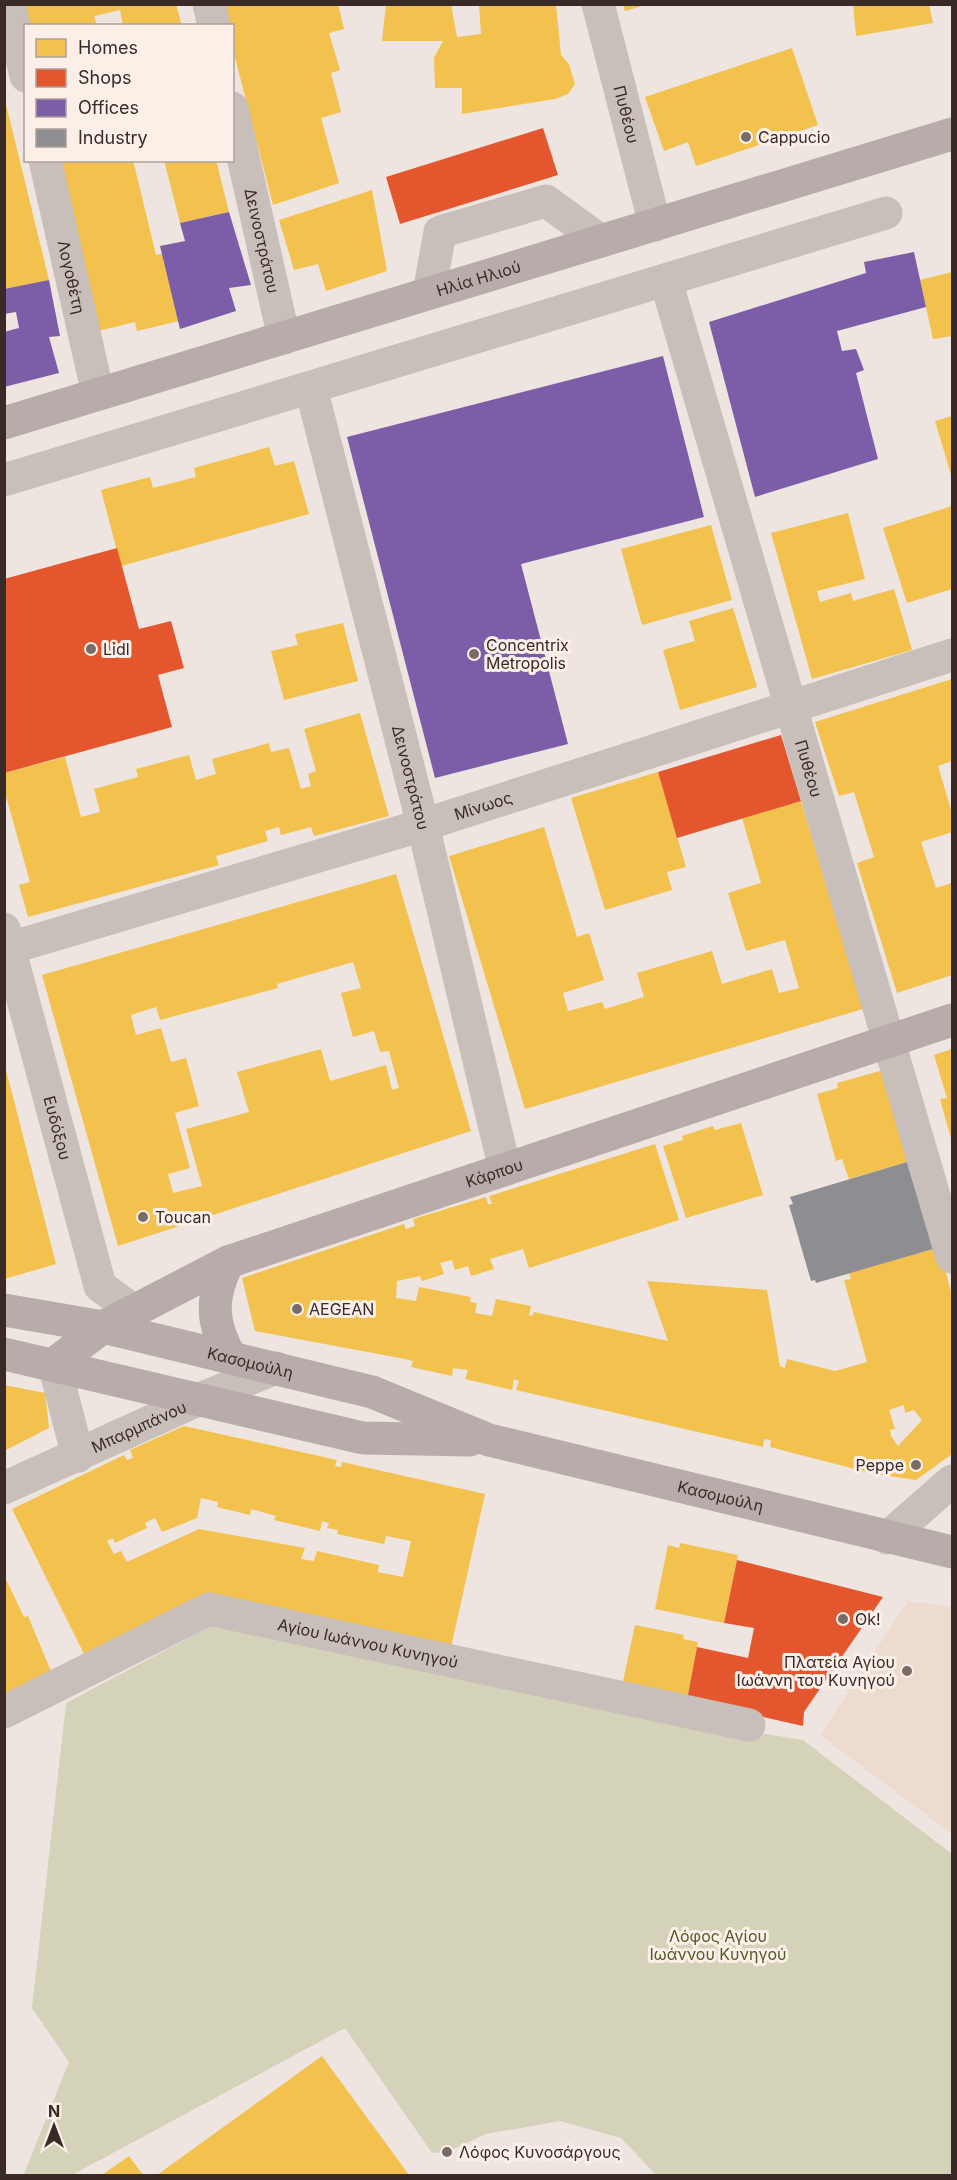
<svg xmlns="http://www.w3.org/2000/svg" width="957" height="2180" font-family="Inter,sans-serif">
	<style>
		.green { fill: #d4d3b9 }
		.plaza { fill: #eedbcf }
		.homes { fill: #f2c14e; fill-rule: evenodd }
		.shops { fill: #e4572e }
		.offices { fill: #7b5ea7 }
		.industry { fill: #8d8d92 }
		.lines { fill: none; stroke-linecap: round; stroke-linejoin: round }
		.minor { stroke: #c8beba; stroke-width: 33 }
		.major { stroke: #b7aca9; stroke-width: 33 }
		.poi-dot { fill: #786b68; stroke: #fbefe8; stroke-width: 2 }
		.labels { text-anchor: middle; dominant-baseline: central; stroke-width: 6; stroke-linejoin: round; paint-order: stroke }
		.street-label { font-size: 16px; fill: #392a27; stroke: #fbefe8 }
		.poi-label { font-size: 16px; fill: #392a27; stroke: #fbefe8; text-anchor: start }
		.park-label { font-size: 16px; fill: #505a28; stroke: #fbefe8 }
	</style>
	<rect width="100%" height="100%" fill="#eee5e1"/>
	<polygon class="green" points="215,1624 626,1712 803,1740 952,1854 952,2175 656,2175 621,2138 560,2121 486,2134 447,2152 432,2153 345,2028 72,2175 23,2176 69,2062 32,2008 66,1703"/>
	<polygon class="plaza" points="908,1601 952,1607 952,1834 820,1735"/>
	<g class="homes">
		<polygon points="25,4 176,4 182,26 123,26 120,10 94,16 97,26 29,26"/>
		<polygon points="222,4 338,4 344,29 329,33 340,70 331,73 341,112 321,118 339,183 273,205 232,46 232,26 227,26"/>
		<polygon points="386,4 451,4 457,37 481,34 479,4 556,4 561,55 569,64 575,84 568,94 555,99 462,114 462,88 435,88 434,58 443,41 382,41"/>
		<polygon points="623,4 646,4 646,5 625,11"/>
		<polygon points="853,4 929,4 933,23 856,36"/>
		<polygon points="792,48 818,125 696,166 688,142 664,151 645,97"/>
		<polygon points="4,96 49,280 4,289"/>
		<polygon points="57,160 133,160 156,255 162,254 179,321 137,331 135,322 98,331"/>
		<polygon points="164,160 216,160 229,212 180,223"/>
		<polygon points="372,190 387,271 326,291 318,264 294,270 279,220"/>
		<polygon points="952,272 952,336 933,339 920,280"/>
		<polygon points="952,416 952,478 935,421"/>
		<polygon points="269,447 275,466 294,461 309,514 121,566 101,490 150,477 153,488 196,477 194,468"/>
		<polygon points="952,506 952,589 907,603 883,528"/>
		<polygon points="848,513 865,579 817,591 820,602 851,593 853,601 894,589 912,650 812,679 771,533"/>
		<polygon points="711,525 732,600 642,625 621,549"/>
		<polygon points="733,608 757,687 680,710 663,650 695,641 689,621"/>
		<polygon points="343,623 358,681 284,700 271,651 298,645 295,634"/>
		<polygon points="952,679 952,761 938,766 952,813 952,832 921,842 936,888 952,883 952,975 897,993 857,863 874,857 854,792 839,796 815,722"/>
		<polygon points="360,713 389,816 314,836 311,827 281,835 279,827 265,831 268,841 216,856 219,865 28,917 19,885 30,882 4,789 4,773 65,757 81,817 100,812 94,789 138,777 136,769 189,755 196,780 216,774 212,759 269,743 271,752 289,748 301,789 311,786 308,774 316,771 304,729"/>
		<polygon points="658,772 686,867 667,872 672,890 605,910 571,798"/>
		<polygon points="801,801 863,1009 525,1109 449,856 544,827 577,937 589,933 604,980 563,993 568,1011 602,1002 605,1009 644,997 637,973 712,951 722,984 772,969 779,993 799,988 785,940 746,951 728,893 761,883 742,818"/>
		<path d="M396,874L471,1131L118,1246L42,975ZM353,962L361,988L341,993L353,1037L374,1031L380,1052L389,1051L399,1088L392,1090L386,1065L330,1081L321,1049L237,1072L249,1112L186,1129L202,1186L173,1193L168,1174L190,1168L175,1113L199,1106L186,1058L171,1062L161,1028L136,1035L131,1015L156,1007L160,1020L278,988L277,984Z"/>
		<polygon points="952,1049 952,1142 940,1099 947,1098 934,1055"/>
		<polygon points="4,1062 56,1264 4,1279"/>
		<polygon points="887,1069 907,1162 849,1179 842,1159 836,1161 817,1094 838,1088 837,1083"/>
		<polygon points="741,1123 763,1195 686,1218 663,1146 683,1140 682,1136 713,1126 715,1130"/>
		<path d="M655,1144L679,1220L529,1268L523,1249L490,1259L494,1269L471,1276L468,1266L455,1270L452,1260L440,1263L444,1274L422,1281L420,1276L397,1281L396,1298L416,1301L419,1287L471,1297L470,1302L477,1303L475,1313L492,1316L496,1299L531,1306L529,1315L532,1316L534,1312L668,1341L647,1281L767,1290L780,1366L785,1368L787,1359L835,1371L867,1362L844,1280L851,1279L849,1273L933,1249L934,1254L941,1253L952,1296V1454L916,1480L877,1474L879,1465L872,1463L870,1473L770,1447L771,1440L764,1439L763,1447L516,1390L519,1381L514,1379L512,1390L465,1379L468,1370L453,1368L452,1376L411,1367L413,1361L405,1359L255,1331L242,1278L404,1224L406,1229L415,1226L413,1219L486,1197L488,1204H492L489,1196ZM904,1405L905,1413L914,1410L922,1420L898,1446L891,1436L890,1430L895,1429L889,1410Z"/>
		<polygon points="4,1385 45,1393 49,1428 4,1451"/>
		<path d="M184,1426L337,1460L335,1466L341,1467L342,1462L485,1494L450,1652L201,1599L86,1658L12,1509L124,1455L127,1460L133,1458L130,1450ZM201,1498L218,1502L217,1507L250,1515L251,1509L276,1516L274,1520L320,1531L322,1521L329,1523L327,1528L338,1530L337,1534L384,1544L386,1536L411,1541L403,1577L378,1572L379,1565L317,1551L314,1561L301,1559L305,1548L199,1529L127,1562L121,1551L114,1554L107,1541L113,1538L115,1543L147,1528L145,1523L155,1518L162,1532L197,1518Z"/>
		<polygon points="680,1543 738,1555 724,1623 655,1609 668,1545 679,1548"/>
		<polygon points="4,1575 24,1617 28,1616 53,1676 4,1700"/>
		<polygon points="635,1625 684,1635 683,1639 698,1642 687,1700 622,1686"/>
		<polygon points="322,2056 409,2175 157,2175"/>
		<polygon points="129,2156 143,2175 102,2175"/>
	</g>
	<g class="shops">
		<polygon points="543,128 558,175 400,224 386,177"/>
		<polygon points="117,548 139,629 171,621 184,668 158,675 172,727 4,773 4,579"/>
		<polygon points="781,735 801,801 677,838 658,772"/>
		<polygon points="737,1560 883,1597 804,1712 803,1726 687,1700 697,1647 748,1658 754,1628 724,1623"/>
	</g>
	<g class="offices">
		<polygon points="229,212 251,285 229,288 236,311 180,329 160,246 185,241 180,223"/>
		<polygon points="914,252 926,307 837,331 842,351 856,349 864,370 856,373 878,459 755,497 709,322 866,273 864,262"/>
		<polygon points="49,280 60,336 49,337 59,373 4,387 4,332 19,328 16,312 4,314 4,289"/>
		<polygon points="663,356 704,517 521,564 568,744 435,778 347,437"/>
	</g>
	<polygon class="industry" points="907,1162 933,1249 816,1283 815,1280 811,1281 789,1205 793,1204 790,1197"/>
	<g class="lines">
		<g class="minor">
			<polyline points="9,4 26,76"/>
			<polyline points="209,4 214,26"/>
			<path id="s1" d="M598,4L655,225"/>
			<path id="s2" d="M232,108L284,338"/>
			<path id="s3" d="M45,160L98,394"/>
			<path id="s4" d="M666,281L952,1257"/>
			<polyline points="429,293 440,232 546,201 601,241"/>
			<path id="s5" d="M311,388L423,825L505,1170"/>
			<polyline points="4,480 886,213"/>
			<path id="s6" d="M4,929L100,1286L134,1311"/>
			<path id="s7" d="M10,948L423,825L952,655"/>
			<polyline points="54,1364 78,1456"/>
			<path id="s8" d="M4,1488L200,1399L276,1368"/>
			<polyline points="887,1538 952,1481"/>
			<path id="s9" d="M4,1712L209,1609L749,1725"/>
		</g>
		<g class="major">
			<path id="s10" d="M4,423L952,134"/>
			<path d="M228,1262C210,1299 211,1323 231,1358"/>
			<path id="s11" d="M4,1310L103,1327L372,1392L489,1440L952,1552"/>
			<polyline points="4,1354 363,1438 470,1440"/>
			<path id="s12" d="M54,1364L103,1327L228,1262L952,1020"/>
		</g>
	</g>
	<g class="poi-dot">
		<circle cx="746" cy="137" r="6"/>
		<circle cx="91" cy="649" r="6"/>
		<circle cx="474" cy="654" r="6"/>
		<circle cx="143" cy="1217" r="6"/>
		<circle cx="297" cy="1309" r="6"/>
		<circle cx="916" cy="1465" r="6"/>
		<circle cx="843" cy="1619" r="6"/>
		<circle cx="907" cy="1671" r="6"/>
		<circle cx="447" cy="2152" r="6"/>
	</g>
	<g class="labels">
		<g class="street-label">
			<text stroke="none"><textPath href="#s1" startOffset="114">Πυθέου</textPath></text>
			<text stroke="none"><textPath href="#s2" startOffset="136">Δεινοστράτου</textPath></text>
			<text stroke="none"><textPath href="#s3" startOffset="120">Λογοθέτη</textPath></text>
			<text stroke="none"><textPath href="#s10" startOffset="496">Ηλία Ηλιού</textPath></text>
			<text stroke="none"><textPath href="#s4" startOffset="508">Πυθέου</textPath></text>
			<text stroke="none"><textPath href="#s5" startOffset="402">Δεινοστράτου</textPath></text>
			<text stroke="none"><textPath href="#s7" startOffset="494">Μίνωος</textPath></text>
			<text stroke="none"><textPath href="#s6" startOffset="206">Ευδόξου</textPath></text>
			<text stroke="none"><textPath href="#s12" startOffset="483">Κάρπου</textPath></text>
			<text stroke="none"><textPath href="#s11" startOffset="252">Κασομούλη</textPath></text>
			<text stroke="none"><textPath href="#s8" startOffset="148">Μπαρμπάνου</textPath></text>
			<text stroke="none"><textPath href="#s11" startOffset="742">Κασομούλη</textPath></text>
			<text stroke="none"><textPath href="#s9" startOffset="392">Αγίου Ιωάννου Κυνηγού</textPath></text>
		</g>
		<g class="poi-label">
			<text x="758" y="137">Cappucio</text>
			<text x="486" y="645">Concentrix<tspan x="486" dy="18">Metropolis</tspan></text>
			<text x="103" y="649">Lidl</text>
			<text x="155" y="1217">Toucan</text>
			<text x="309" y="1309">AEGEAN</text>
			<text x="904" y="1465" text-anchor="end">Peppe</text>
			<text x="855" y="1619">Ok!</text>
			<text x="895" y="1662" text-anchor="end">Πλατεία Αγίου<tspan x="895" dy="18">Ιωάννη του Κυνηγού</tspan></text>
			<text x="459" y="2152">Λόφος Κυνοσάργους</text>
		</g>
		<g class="park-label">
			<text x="718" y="1936">Λόφος Αγίου<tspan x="718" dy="18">Ιωάννου Κυνηγού</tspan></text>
		</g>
	</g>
	<rect width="957" height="2180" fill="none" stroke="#392a27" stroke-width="12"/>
	<rect x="24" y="24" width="210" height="138" fill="#fbefe8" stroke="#ada09b" stroke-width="1.5"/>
	<rect x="36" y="39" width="30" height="18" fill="#f2c14e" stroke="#ada09b" stroke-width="1.5"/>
	<text x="78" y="54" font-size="18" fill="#392a27">Homes</text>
	<rect x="36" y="69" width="30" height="18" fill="#e4572e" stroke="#ada09b" stroke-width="1.5"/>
	<text x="78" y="84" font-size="18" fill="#392a27">Shops</text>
	<rect x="36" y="99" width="30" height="18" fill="#7b5ea7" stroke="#ada09b" stroke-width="1.5"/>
	<text x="78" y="114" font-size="18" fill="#392a27">Offices</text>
	<rect x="36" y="129" width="30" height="18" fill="#8d8d92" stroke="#ada09b" stroke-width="1.5"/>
	<text x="78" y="144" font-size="18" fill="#392a27">Industry</text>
	<g transform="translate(54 2126)" stroke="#fbefe8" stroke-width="4.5" paint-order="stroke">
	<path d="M0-4.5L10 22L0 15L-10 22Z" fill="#392a27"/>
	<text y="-9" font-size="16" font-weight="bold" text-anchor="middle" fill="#392a27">N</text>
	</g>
</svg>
